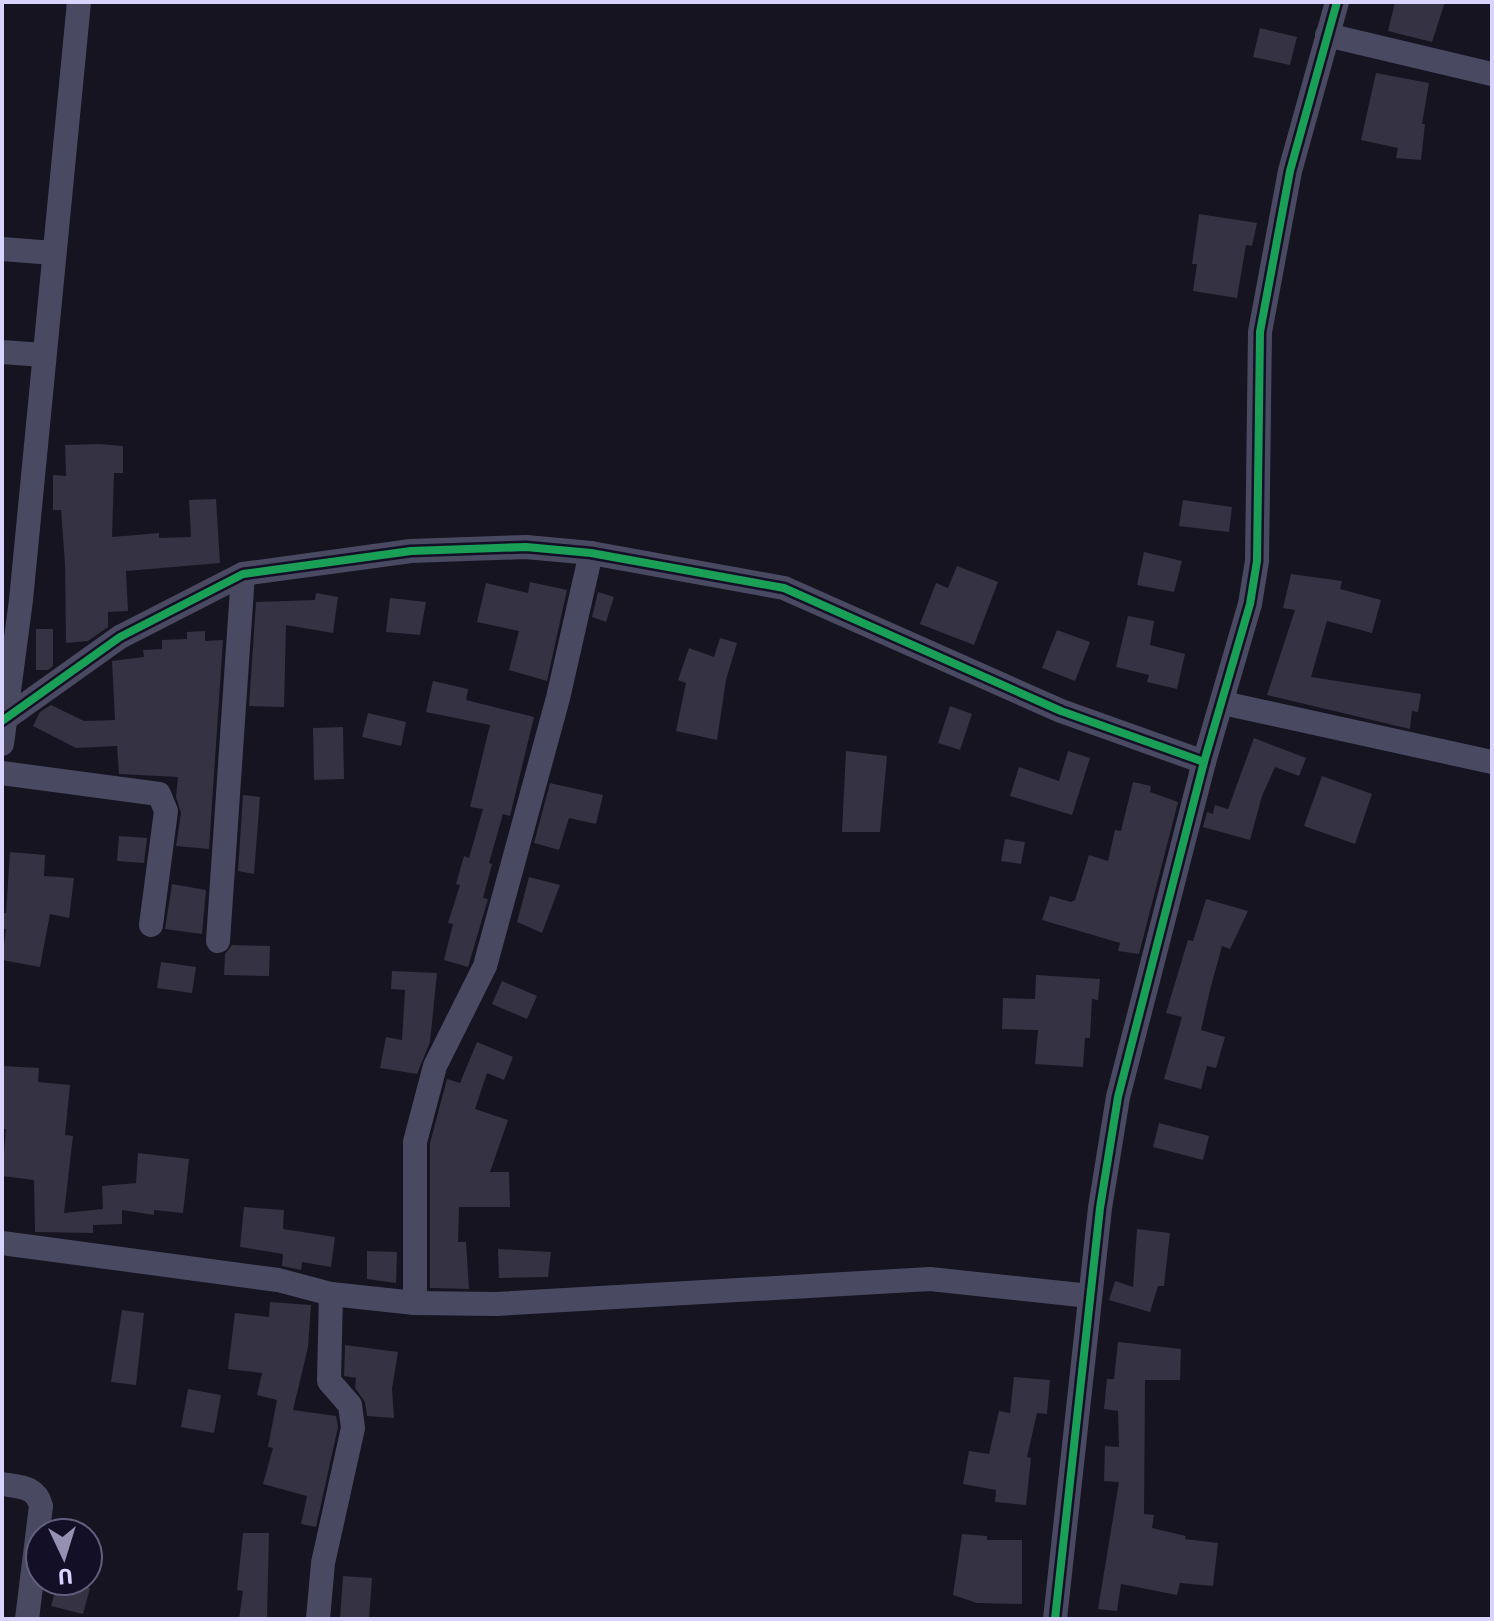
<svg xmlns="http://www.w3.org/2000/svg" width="1494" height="1621" font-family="Signika,sans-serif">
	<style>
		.building { fill: #343243 }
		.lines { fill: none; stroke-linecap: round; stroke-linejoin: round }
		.street { stroke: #4a4962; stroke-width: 24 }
		.cycleway-casing { stroke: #130f26; stroke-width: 13 }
		.cycleway { stroke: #1a9f57; stroke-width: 8 }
	</style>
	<rect width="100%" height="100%" fill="#161421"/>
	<g class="building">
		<polygon points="1395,2 1445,2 1432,42 1388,31"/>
		<polygon points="1260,28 1297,37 1290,65 1253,57"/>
		<polygon points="1376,73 1429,83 1422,124 1425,124 1421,160 1396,158 1398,148 1361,140"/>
		<polygon points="1199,214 1257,223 1252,246 1246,245 1237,298 1193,291 1197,264 1192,264"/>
		<polygon points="99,444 123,446 123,473 114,473 112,537 159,533 159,538 191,537 189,500 216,499 220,563 126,571 128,611 108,612 108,627 88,641 66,643 65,564 61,510 53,510 53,475 66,476 65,445"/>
		<polygon points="1183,500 1232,507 1229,532 1179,526"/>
		<polygon points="1144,552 1182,561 1174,592 1137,585"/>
		<polygon points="957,566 998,582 974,645 920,624 936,583 948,588"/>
		<polygon points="1291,574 1342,581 1340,589 1381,600 1372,633 1327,621 1311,677 1421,694 1418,712 1412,711 1410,729 1267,695 1295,610 1283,608"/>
		<polygon points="530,582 567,590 547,681 509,670 519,631 477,622 486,583 528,593"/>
		<polygon points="598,592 614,597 606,622 592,617"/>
		<polygon points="316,593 338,597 333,633 286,625 284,707 249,706 256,602 315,600"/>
		<polygon points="390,598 426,602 420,635 386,632"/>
		<polygon points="1128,616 1154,621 1150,645 1185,654 1177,689 1147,682 1149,675 1116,667"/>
		<polygon points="36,629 53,629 53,666 48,670 36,670"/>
		<polygon points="1057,630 1090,642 1075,681 1042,668"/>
		<polygon points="205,631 205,641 223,640 209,849 176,846 181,813 176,797 178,777 119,774 117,746 76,748 33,726 40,712 51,705 84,721 115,720 112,661 144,657 143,650 162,649 162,640 187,639 187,632"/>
		<polygon points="720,638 737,643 726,680 717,740 676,731 686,683 678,680 689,648 714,657"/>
		<polygon points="433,681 468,689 466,700 534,717 510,816 503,814 489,863 492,864 483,898 488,899 468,967 444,960 453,924 448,923 460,885 456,884 464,856 469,858 483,809 470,807 490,725 426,712"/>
		<polygon points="950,706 972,714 960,750 938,743"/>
		<polygon points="368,713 406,722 401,746 362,737"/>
		<polygon points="343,727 344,779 314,780 313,728"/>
		<polygon points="1254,738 1306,758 1299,776 1275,767 1262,796 1250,840 1203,827 1207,812 1213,814 1215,805 1228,809"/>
		<polygon points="846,751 887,756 880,832 842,832"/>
		<polygon points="1068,751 1090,758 1072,815 1010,796 1019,767 1059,781"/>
		<polygon points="1322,776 1372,794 1355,844 1304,826"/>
		<polygon points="1133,782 1151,786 1150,792 1178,802 1139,954 1118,951 1120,943 1042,920 1050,896 1071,902 1075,900 1089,855 1108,861 1115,830 1121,831"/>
		<polygon points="550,783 603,795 596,824 569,818 559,850 534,843"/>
		<polygon points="243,795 260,797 254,874 238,871"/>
		<polygon points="119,836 147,838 144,863 117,861"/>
		<polygon points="1005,839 1025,842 1021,864 1001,861"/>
		<polygon points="10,852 45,855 44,876 74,878 69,918 50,914 40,967 2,960 6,929 2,929 2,913 6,913"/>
		<polygon points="529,877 560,885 542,933 517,922"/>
		<polygon points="172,884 206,890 202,934 165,929"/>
		<polygon points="1206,899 1248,911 1230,949 1222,946 1210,990 1201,1030 1225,1037 1216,1068 1207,1066 1201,1089 1164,1079 1182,1017 1166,1013 1188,940 1193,941"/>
		<polygon points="232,945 270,946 269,976 224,975 225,954"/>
		<polygon points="161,962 196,967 192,993 157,988"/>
		<polygon points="392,971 437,973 430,1042 417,1074 380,1068 386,1037 402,1040 405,990 391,989"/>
		<polygon points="1036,975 1100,979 1098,1000 1092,999 1090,1038 1085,1038 1083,1067 1035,1064 1038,1030 1002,1029 1003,998 1035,999"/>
		<polygon points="502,981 537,996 527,1019 492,1004"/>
		<polygon points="477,1042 513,1057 504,1080 487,1073 475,1109 508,1120 490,1172 509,1172 510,1207 459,1207 458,1242 466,1242 469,1289 430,1288 430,1143 447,1079 460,1083"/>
		<polygon points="2,1066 39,1068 38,1082 70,1085 65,1135 73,1136 64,1213 103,1209 102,1186 136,1183 138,1153 189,1159 183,1213 154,1210 154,1215 122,1210 122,1224 93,1225 93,1233 35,1232 34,1180 2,1176 6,1129 2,1129"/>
		<polygon points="1159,1123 1209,1136 1203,1160 1153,1147"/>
		<polygon points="244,1207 284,1210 283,1229 335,1237 331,1267 302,1262 301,1270 282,1266 283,1254 240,1247"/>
		<polygon points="1137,1229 1170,1233 1164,1286 1158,1286 1150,1312 1109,1300 1115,1281 1133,1287"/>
		<polygon points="498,1249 551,1252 548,1277 499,1278"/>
		<polygon points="367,1251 397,1252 396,1283 367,1279"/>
		<polygon points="270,1302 311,1305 308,1347 293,1410 336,1416 338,1427 316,1527 301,1524 307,1496 263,1484 273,1448 268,1447 277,1400 257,1395 262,1373 228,1369 235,1313 269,1317"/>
		<polygon points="122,1310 144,1313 136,1385 111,1382"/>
		<polygon points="1118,1342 1181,1349 1180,1380 1145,1380 1144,1514 1154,1515 1152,1528 1186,1536 1185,1539 1218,1543 1213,1586 1180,1583 1177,1595 1121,1584 1117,1611 1098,1609 1119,1482 1104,1481 1105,1446 1119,1447 1118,1411 1104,1409 1107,1379 1114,1379"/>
		<polygon points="345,1345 398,1352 392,1389 394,1418 367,1416 365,1402 355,1388 356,1378 344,1376"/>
		<polygon points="1014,1377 1050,1380 1047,1414 1037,1413 1027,1457 1031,1458 1026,1505 995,1502 996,1490 963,1484 969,1451 989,1454 999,1411 1010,1413"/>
		<polygon points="188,1389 221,1395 214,1433 181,1427"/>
		<polygon points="243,1533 269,1533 267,1619 239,1619 243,1591 237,1590"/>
		<polygon points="962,1534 987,1536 987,1540 1022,1540 1022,1604 977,1603 953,1595"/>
		<polygon points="343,1576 372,1578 369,1619 340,1619"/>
		<polygon points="58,1581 90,1588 83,1614 51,1606"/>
	</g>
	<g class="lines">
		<g class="street">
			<polyline points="1327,35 1492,74"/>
			<polyline points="2,249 53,253"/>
			<polyline points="2,352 43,355"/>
			<polyline points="1223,703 1492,762"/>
			<polyline points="2,721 120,637 243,574 411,551 526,547 591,553 784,588 1061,711 1204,762"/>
			<polyline points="2,744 21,600 79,2"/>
			<polyline points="2,773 159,794 166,811 151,925"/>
			<polyline points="218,941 243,574"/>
			<polyline points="2,1243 278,1280 331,1294 415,1303 415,1142 435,1066 485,966 558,698 591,553"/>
			<polyline points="415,1303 496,1304 930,1279 1090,1296"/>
			<path d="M2,1484C20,1487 36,1486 41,1506L27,1619"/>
			<polyline points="318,1619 323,1563 353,1428 350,1405 329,1381 331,1294"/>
			<polyline points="1055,1619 1100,1208 1118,1097 1204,762 1250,604 1257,561 1260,332 1290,171 1337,2"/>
		</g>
		<defs>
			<g id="cycleway">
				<polyline points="2,721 120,637 243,574 411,551 526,547 591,553 784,588 1061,711 1204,762"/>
				<polyline points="1055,1619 1100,1208 1118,1097 1204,762 1250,604 1257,561 1260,332 1290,171 1337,2"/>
			</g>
		</defs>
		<use href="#cycleway" class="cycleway-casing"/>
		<use href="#cycleway" class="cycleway"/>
	</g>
	<rect width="1494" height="1621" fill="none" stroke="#d9d4ff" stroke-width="8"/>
	<g transform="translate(64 1557) rotate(176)"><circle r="38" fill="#130f26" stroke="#625e7d" stroke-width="2"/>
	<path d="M0-6L14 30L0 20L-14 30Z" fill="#9591b1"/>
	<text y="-12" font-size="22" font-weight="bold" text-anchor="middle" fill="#d9d4ff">U</text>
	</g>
</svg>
